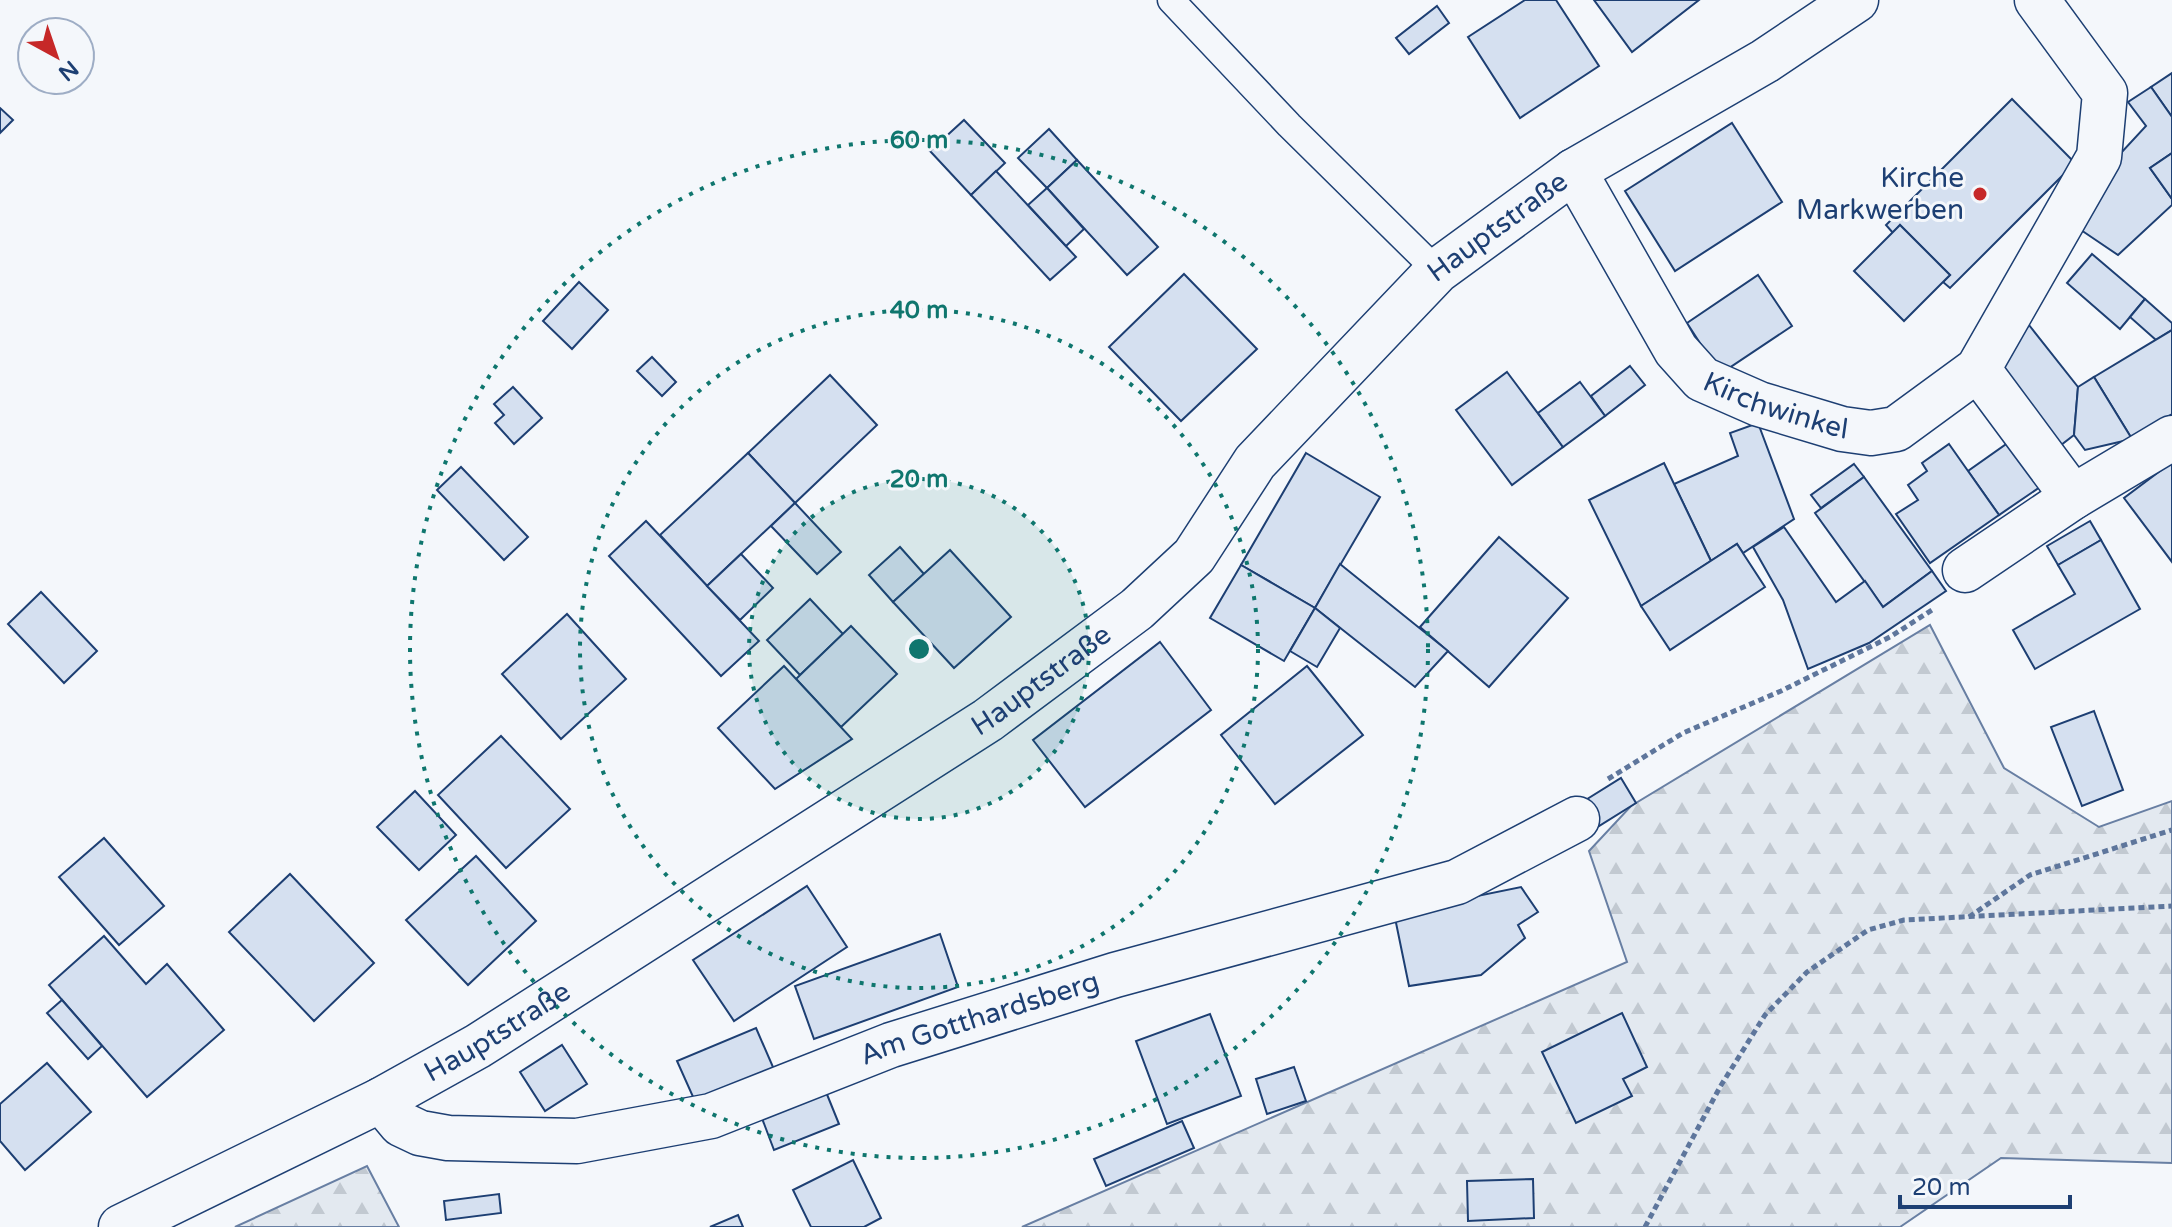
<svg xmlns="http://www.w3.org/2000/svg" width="2172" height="1227" font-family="'Varela Round',sans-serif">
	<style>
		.forest { fill: url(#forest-firs); stroke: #687fa3; stroke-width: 2 }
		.building { fill: #d5e0f0; stroke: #1d3f73; stroke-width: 2 }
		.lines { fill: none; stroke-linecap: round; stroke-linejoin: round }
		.lane-casing { stroke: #1d3f73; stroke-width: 29 }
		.street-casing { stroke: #1d3f73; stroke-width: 47 }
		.secondary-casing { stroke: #1d3f73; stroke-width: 47 }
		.path { stroke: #5e769c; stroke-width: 5; stroke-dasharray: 6 4; stroke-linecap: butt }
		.lane { stroke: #f4f7fb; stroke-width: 26 }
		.street { stroke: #f4f7fb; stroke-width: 44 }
		.secondary { stroke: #f4f7fb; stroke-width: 44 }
		.ring { fill: none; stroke: #0f766e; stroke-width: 4; stroke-dasharray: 4 8 }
		.poi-dot { fill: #c62828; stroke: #f4f7fb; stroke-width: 3 }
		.labels { text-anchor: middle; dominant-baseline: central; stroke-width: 6; stroke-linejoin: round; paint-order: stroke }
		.poi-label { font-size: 28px; fill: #1d3f73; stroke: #f4f7fb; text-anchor: end }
		.street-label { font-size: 28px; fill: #1d3f73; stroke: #f4f7fb }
		.centre { fill: #0f766e; stroke: #f4f7fb; stroke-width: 4 }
		.ring-label { font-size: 24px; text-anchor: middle; font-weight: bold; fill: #0f766e; stroke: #f4f7fb; stroke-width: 6; stroke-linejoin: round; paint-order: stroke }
	</style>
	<defs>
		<pattern id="forest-firs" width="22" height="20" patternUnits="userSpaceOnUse" patternTransform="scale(2)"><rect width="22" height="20" fill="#e3e9f0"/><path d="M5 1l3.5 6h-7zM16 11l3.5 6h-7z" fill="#c2c9d1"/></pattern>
	</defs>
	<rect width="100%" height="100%" fill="#f4f7fb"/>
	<g class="forest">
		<polygon points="1930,625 2004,768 2099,827 2172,801 2172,1163 2001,1158 1900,1227 1022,1227 1627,962 1589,851 1631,806"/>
		<polygon points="367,1166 399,1227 235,1227"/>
	</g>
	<g class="building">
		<polygon points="1525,0 1556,0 1599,66 1520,118 1468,37"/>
		<polygon points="1594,0 1699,0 1632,52"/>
		<polygon points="1437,6 1449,23 1409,54 1396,38"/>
		<polygon points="2172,73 2172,117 2151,87"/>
		<polygon points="2151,87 2172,117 2172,153 2150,168 2172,199 2172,205 2118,255 2075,226 2095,181 2146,126 2128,102"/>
		<polygon points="2012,99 2075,163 1950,288 1943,282 1950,275 1900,225 1893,233 1886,225"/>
		<polygon points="0,108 13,120 0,133"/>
		<polygon points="964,120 1005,163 971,195 930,151"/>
		<polygon points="1732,123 1782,202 1675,271 1625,191"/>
		<polygon points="1049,129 1077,160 1047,188 1018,158"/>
		<polygon points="2172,153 2172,199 2150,168"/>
		<polygon points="1077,160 1158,247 1127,275 1047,188"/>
		<polygon points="996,171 1076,257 1050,280 971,195"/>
		<polygon points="1047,188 1084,229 1066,246 1028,205"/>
		<polygon points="1900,225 1950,275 1904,321 1854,271"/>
		<polygon points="2092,254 2145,299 2120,329 2067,283"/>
		<polygon points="1184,274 1257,349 1181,421 1109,347"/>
		<polygon points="1758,275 1792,326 1720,374 1687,323"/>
		<polygon points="579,282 608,310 572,349 543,321"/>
		<polygon points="2145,299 2172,323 2172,330 2156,340 2130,317"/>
		<polygon points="2029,325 2078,387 2074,435 2061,445 1998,362"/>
		<polygon points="2172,330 2172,414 2132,439 2094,377"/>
		<polygon points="652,357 676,382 662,396 637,371"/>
		<polygon points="1630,366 1645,385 1605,416 1591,396"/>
		<polygon points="1507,372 1563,447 1512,485 1456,410"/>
		<polygon points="830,375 877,425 795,503 748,453"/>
		<polygon points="2094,377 2132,439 2085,450 2074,435 2078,387"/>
		<polygon points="1580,382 1605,416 1563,447 1538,413"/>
		<polygon points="513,387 542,418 514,444 495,423 504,415 494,404"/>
		<polygon points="1758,423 1794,519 1743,553 1737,544 1711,561 1674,484 1738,456 1730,433"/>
		<polygon points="2012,440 2043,485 1999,515 1968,471"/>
		<polygon points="1949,444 1999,515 1930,563 1896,514 1918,500 1908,485 1927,471 1922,463"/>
		<polygon points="748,453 795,503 707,586 660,535"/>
		<polygon points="1306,453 1380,497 1315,608 1241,565"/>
		<polygon points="2172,462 2172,562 2124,498"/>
		<polygon points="1664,463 1711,561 1641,606 1589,500"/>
		<polygon points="1854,464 1864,477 1821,508 1811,495"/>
		<polygon points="461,467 528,537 504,560 437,490"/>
		<polygon points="1864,477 1932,571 1883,607 1815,513"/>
		<polygon points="795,503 841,552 817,574 771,526"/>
		<polygon points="646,521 759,641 721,676 609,556"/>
		<polygon points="2090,521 2101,540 2058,565 2047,546"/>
		<polygon points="1784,527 1836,602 1865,581 1883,607 1932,571 1946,591 1869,643 1808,669 1783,600 1753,547"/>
		<polygon points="1499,537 1568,598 1489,687 1420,627"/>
		<polygon points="2101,540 2140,609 2035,669 2013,630 2075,594 2058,565"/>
		<polygon points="1737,544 1765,587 1670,650 1641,606"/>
		<polygon points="900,547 924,574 893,602 869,575"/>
		<polygon points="950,550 1011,617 954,668 893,602"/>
		<polygon points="741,554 773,588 740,620 707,586"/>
		<polygon points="1340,564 1448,651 1415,687 1315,608"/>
		<polygon points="1241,565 1315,608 1284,661 1210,618"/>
		<polygon points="41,592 97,651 64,683 8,624"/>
		<polygon points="810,599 843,634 800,675 767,640"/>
		<polygon points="1315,608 1340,628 1317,667 1290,651"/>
		<polygon points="567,614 626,679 561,739 502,674"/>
		<polygon points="851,626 897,674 841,727 796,679"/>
		<polygon points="1160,642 1211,710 1085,807 1033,740"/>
		<polygon points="784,666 852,739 775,789 718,728"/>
		<polygon points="1307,666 1363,735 1275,804 1221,735"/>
		<polygon points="2094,711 2123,790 2082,806 2051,727"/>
		<polygon points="501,736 570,809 506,868 438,795"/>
		<polygon points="1621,778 1636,803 1599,826 1584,801"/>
		<polygon points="415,791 456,835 419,870 377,827"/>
		<polygon points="104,838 164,906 119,945 59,877"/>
		<polygon points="476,856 536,921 468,985 406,920"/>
		<polygon points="290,874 374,963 314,1021 229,932"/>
		<polygon points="807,886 847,947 734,1021 693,960"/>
		<polygon points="1521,887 1538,912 1518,925 1525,938 1481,975 1409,986 1394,913"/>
		<polygon points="940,934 958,987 814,1039 795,986"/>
		<polygon points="104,936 146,984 167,964 224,1030 147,1097 49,985"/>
		<polygon points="62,1000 102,1046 88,1059 47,1013"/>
		<polygon points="1622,1013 1647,1067 1623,1079 1632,1096 1576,1123 1542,1052"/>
		<polygon points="1210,1014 1241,1096 1167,1124 1136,1041"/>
		<polygon points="756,1028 776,1074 698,1108 677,1061"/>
		<polygon points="562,1045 587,1084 545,1111 520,1072"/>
		<polygon points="47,1063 91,1112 25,1170 0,1141 0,1104"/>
		<polygon points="1294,1067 1306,1101 1267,1114 1256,1079"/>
		<polygon points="824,1087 839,1124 774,1150 760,1113"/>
		<polygon points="1182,1121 1194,1148 1106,1186 1094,1159"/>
		<polygon points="853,1160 881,1218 864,1227 811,1227 793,1190"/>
		<polygon points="1533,1179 1534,1218 1468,1221 1467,1181"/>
		<polygon points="499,1194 501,1213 446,1220 444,1201"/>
		<polygon points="738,1215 743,1227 710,1227"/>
	</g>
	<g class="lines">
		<defs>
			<polyline id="lane" points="1171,0 1289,125 1437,271"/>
			<g id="street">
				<path id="s1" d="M1574,171L1676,350L1702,379L1759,404L1842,429L1871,433L1896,429L1978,369L2099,157L2105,93L2037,0"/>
				<polyline points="1978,369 2073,497"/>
				<polyline points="1965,570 2073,497 2172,438"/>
				<path id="s2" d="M381,1100L401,1124L420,1133L448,1138L577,1141L711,1116L891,1045L1115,975L1457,882L1577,819"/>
			</g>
			<g id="secondary">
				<path id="s3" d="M121,1227L381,1100L478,1046L988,720L1137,609L1194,556L1255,462L1437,271L1574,171L1765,61L1856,0"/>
			</g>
		</defs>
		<use href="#lane" class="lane-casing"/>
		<use href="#street" class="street-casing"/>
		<use href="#secondary" class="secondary-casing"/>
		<g class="path">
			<polyline points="1608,779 1683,733 1781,691 1890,637 1935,608"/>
			<polyline points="1969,917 2030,875 2172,830"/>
			<polyline points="1645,1227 1720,1087 1765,1015 1807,972 1868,930 1904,920 2172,906"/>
		</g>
		<use href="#lane" class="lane"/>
		<use href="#street" class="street"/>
		<use href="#secondary" class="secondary"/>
	</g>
	<circle cx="919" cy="649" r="170" fill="#0f766e" fill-opacity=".12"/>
	<g class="ring">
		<circle cx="919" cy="649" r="170"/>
		<circle cx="919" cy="649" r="339"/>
		<circle cx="919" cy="649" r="509"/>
	</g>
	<circle class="poi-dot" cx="1980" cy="194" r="8"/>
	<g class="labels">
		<g class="poi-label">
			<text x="1964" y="178">Kirche<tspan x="1964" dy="32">Markwerben</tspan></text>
		</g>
		<g class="street-label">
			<text stroke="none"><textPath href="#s3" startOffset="1720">Hauptstraße</textPath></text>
			<text stroke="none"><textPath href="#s1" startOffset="324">Kirchwinkel</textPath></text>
			<text stroke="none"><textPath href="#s3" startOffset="1072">Hauptstraße</textPath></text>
			<text stroke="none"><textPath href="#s2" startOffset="632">Am Gotthardsberg</textPath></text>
			<text stroke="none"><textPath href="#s3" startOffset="424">Hauptstraße</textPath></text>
		</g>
	</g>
	<circle cx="919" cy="649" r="12" class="centre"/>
	<g class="ring-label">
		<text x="919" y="148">60 m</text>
		<text x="919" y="318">40 m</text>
		<text x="919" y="487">20 m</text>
	</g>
	<g transform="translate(56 56) rotate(140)"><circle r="38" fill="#f4f7fb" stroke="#9eadc5" stroke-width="2"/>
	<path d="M0-6L14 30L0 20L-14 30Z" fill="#c62828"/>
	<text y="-12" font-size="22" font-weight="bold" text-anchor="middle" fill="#1d3f73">N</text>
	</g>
	<path d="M1900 1195v12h170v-12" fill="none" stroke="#1d3f73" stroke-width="4"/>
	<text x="1912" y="1195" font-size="24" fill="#1d3f73" stroke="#f4f7fb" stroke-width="6" paint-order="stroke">20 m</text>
</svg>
